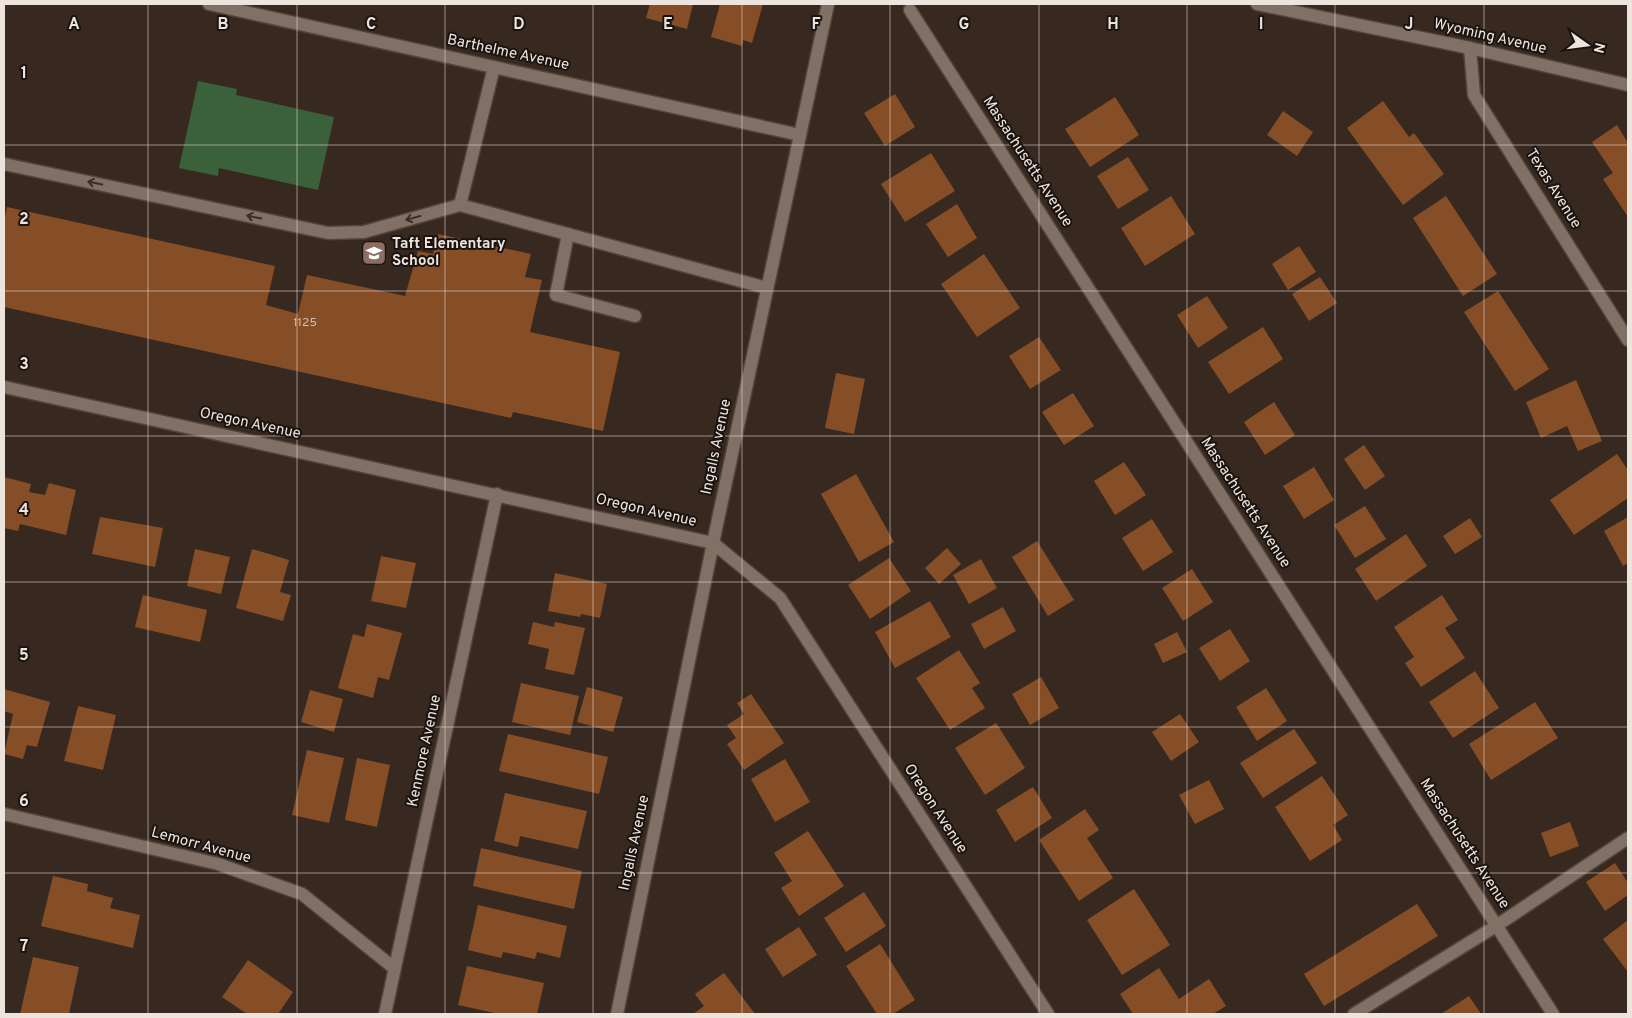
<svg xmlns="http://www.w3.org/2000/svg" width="1632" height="1018" font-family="Overpass,sans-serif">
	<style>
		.green { fill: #3a6139 }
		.building { fill: #854e27 }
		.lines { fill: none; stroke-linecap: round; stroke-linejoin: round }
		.service-casing { stroke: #51443c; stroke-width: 15 }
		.minor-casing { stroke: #51443c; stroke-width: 15 }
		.tertiary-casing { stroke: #51443c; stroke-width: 15 }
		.service { stroke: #817065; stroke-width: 12 }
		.minor { stroke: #817065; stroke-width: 12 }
		.tertiary { stroke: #817065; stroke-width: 12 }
		.oneway { stroke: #392f29 }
		.grid { fill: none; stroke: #eee4de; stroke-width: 1; stroke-opacity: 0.55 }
		.labels { text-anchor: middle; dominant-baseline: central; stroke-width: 4; stroke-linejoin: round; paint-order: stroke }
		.number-label { font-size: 12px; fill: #d4beb0 }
		.street-label { font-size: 15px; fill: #eee4de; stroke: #1a130f }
		.poi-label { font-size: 15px; font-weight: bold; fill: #eee4de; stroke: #1a130f; text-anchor: start }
		.grid-label { font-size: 16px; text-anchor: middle; font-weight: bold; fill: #eee4de; stroke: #1a130f; stroke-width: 4; stroke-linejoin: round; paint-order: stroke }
	</style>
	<rect width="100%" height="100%" fill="#382920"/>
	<polygon class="green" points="198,81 237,89 236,95 334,117 318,190 219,168 218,176 179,168"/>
	<g class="building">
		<polygon points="650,4 693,4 687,29 646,18"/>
		<polygon points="720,4 763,4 752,43 743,40 742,46 711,37"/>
		<polygon points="895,94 915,127 885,146 864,113"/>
		<polygon points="1115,97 1139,135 1090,167 1065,129"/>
		<polygon points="1383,101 1409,137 1414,133 1444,174 1403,205 1347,128"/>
		<polygon points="1283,111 1313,132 1297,156 1267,135"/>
		<polygon points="1617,125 1628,143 1628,217 1603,179 1613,173 1592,142"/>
		<polygon points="931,153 955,191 905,222 881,184"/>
		<polygon points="1128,157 1149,190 1118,209 1097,176"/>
		<polygon points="1171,196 1195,234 1145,266 1121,228"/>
		<polygon points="1446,196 1497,274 1463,296 1413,218"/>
		<polygon points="957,204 977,238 948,257 926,224"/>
		<polygon points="7,207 275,266 266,305 298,314 307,275 405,296 418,251 433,254 438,234 531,254 525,277 542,280 530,332 620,352 603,431 513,412 511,418 4,307 4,220"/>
		<polygon points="1299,246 1316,272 1288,290 1272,264"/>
		<polygon points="984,254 1020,308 977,337 941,284"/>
		<polygon points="1320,277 1337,303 1309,321 1292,294"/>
		<polygon points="1498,291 1549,369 1515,391 1464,312"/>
		<polygon points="1207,296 1228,328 1198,348 1177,315"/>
		<polygon points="1263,327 1283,359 1229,394 1208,362"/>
		<polygon points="1039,337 1061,370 1030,389 1009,356"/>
		<polygon points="836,373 865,379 854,434 825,428"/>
		<polygon points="1576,380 1602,441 1578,451 1567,426 1541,438 1526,402"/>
		<polygon points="1073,393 1094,426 1064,445 1042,412"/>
		<polygon points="1274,402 1295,435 1265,455 1244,422"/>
		<polygon points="1364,445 1385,476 1365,490 1344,459"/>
		<polygon points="1617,454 1628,470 1628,498 1574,535 1550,500"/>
		<polygon points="1124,462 1146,495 1115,515 1094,481"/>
		<polygon points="1314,467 1334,500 1304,519 1283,486"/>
		<polygon points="856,474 894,542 859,562 821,494"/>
		<polygon points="4,477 31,484 29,492 45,495 49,483 76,490 66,535 20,524 18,531 4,528"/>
		<polygon points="1365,506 1386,539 1355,558 1334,525"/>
		<polygon points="100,517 163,528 155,567 92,554"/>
		<polygon points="1628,517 1628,563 1623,566 1604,531"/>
		<polygon points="1470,518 1482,537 1455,554 1443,536"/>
		<polygon points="1152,519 1173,552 1143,571 1122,538"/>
		<polygon points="1406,534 1427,566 1376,601 1355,569"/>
		<polygon points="1037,541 1074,600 1048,616 1012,557"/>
		<polygon points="947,548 961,564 939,584 925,568"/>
		<polygon points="195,549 230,557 221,594 187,586"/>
		<polygon points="252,549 289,560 280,592 291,595 283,621 236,608"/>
		<polygon points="381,556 416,563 406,608 371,601"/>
		<polygon points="889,558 911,591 870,619 848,585"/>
		<polygon points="981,559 997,588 969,604 953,575"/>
		<polygon points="1192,569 1213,602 1183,621 1162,588"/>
		<polygon points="555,573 607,584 600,618 581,614 580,617 548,611"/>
		<polygon points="143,595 207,610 200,642 135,627"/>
		<polygon points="1442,595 1458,620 1445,628 1465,658 1421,687 1405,663 1414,657 1394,627"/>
		<polygon points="930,601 951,637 895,668 875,632"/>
		<polygon points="1003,607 1016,631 984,649 971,624"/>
		<polygon points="533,622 554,627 555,622 585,628 574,675 545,669 549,649 528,644"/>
		<polygon points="367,624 402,633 389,680 378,677 373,698 338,688 353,634 364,637"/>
		<polygon points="1230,629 1250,661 1220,681 1199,648"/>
		<polygon points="1177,632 1187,652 1163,663 1154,644"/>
		<polygon points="959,650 980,683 972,688 985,708 950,730 916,678"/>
		<polygon points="1475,671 1499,708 1453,738 1429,702"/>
		<polygon points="1041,677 1059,708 1030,725 1012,694"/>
		<polygon points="521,683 579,696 570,735 512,722"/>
		<polygon points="587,687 623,697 613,732 577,722"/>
		<polygon points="1266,688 1287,721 1257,741 1236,707"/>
		<polygon points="4,689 50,702 37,747 27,745 23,759 4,754 13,714 4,711"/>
		<polygon points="310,690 343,699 334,732 301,722"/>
		<polygon points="751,694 784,743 744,770 727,744 736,738 727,725 744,714 737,703"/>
		<polygon points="1535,702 1558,738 1491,780 1469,744"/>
		<polygon points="78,706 116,715 103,770 64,761"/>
		<polygon points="1180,714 1199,742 1171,761 1152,732"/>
		<polygon points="996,723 1025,768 985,795 955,748"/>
		<polygon points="1294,729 1317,763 1263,798 1240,763"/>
		<polygon points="508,734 608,757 599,794 499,771"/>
		<polygon points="307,750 344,758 329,823 292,815"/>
		<polygon points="357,758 390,765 377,827 345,820"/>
		<polygon points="785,759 810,802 775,822 751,779"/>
		<polygon points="1322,776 1348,815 1333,825 1342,840 1310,861 1275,807"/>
		<polygon points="1209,780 1224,809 1195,824 1179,795"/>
		<polygon points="1033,787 1052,818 1015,842 996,810"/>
		<polygon points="505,793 587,811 578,849 520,836 518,847 494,841"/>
		<polygon points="1085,809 1099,830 1087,838 1113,878 1079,901 1039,840"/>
		<polygon points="1570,822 1579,846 1550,857 1541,833"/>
		<polygon points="808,831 844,886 799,916 781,888 792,881 774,853"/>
		<polygon points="481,848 582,871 574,909 473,886"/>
		<polygon points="1615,863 1628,883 1628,895 1605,911 1586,882"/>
		<polygon points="53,876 88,884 87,891 113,898 110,908 140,915 133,948 41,926"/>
		<polygon points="1134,889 1170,945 1122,975 1087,920"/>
		<polygon points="864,892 886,926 846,952 824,918"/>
		<polygon points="1417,904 1438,936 1324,1006 1304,974"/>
		<polygon points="478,905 567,926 560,958 537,952 535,959 503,952 501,958 468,950"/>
		<polygon points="1628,920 1628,972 1603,939"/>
		<polygon points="799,927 817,955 783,977 765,949"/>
		<polygon points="880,944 915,1000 893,1014 877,1014 846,966"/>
		<polygon points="33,957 79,967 69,1014 20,1014"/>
		<polygon points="248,960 293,992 278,1014 247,1014 222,997"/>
		<polygon points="467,966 544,983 537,1014 499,1014 458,1005"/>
		<polygon points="1159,968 1179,999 1209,979 1226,1006 1213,1014 1133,1014 1120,994"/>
		<polygon points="724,973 755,1014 693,1014 704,1006 695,994"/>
		<polygon points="1469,996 1481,1014 1441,1014"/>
	</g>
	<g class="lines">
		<defs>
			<g id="service">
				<polyline points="494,67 460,205 767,288"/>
				<polyline points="4,164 328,233 364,232 460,205"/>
				<polyline points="568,234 556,295 635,316"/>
				<polyline points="1354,1014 1496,926 1628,838"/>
			</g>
			<g id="minor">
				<polyline points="209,4 800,135"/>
				<polyline points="1257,4 1470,48 1628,85"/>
				<polyline points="910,10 1553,1014"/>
				<polyline points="1470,48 1474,95 1628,340"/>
				<polyline points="713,543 780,598 1048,1014"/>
				<polyline points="4,814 218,864 302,894 394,968"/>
				<polyline points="385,1014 497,494"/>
			</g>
			<g id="tertiary">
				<polyline points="4,387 713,543"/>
				<polyline points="617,1014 713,543 828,4"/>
			</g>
		</defs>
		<use href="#service" class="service-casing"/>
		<use href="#minor" class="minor-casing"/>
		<use href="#tertiary" class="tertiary-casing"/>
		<use href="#service" class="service"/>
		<use href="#minor" class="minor"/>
		<use href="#tertiary" class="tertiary"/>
	</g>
	<defs><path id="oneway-shaft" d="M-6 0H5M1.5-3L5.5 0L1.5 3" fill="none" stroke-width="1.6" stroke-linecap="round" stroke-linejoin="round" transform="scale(1.25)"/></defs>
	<g class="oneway">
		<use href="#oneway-shaft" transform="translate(95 183) rotate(-168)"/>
		<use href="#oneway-shaft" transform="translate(254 217) rotate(-168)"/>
		<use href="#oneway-shaft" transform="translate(413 218) rotate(165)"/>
	</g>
	<path class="grid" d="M148,4V1014M297,4V1014M445,4V1014M593,4V1014M742,4V1014M890,4V1014M1039,4V1014M1187,4V1014M1335,4V1014M1484,4V1014M4,145H1628M4,291H1628M4,436H1628M4,582H1628M4,727H1628M4,873H1628"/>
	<defs>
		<symbol id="school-square" viewBox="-11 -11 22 22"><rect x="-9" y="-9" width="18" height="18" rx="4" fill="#8d6e63" stroke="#1a130f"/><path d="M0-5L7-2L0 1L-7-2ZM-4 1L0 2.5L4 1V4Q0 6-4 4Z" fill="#fff"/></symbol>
	</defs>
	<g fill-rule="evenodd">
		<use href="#school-square" x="360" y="239" width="28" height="28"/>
	</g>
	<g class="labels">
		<g class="number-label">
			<text x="305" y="323">1125</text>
		</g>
		<g class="street-label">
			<text transform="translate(1490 37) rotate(13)">Wyoming Avenue</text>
			<text transform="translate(508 53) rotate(12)">Barthelme Avenue</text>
			<text transform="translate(1027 162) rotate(57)">Massachusetts Avenue</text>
			<text transform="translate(1553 189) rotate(58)">Texas Avenue</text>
			<text transform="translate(250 424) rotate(12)">Oregon Avenue</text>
			<text transform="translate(717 447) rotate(-78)">Ingalls Avenue</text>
			<text transform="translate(1245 503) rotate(57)">Massachusetts Avenue</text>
			<text transform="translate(646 511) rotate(13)">Oregon Avenue</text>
			<text transform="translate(425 751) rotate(-78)">Kenmore Avenue</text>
			<text transform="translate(935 809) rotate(57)">Oregon Avenue</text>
			<text transform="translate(635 843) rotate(-78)">Ingalls Avenue</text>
			<text transform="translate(1464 844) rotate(57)">Massachusetts Avenue</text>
			<text transform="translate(201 846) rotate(15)">Lemorr Avenue</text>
		</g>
		<g class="poi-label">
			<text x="392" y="244">Taft Elementary<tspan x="392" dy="17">School</tspan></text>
		</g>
	</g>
	<g class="grid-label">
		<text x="74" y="29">A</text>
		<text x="223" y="29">B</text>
		<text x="371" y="29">C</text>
		<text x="519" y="29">D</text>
		<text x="668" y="29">E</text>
		<text x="816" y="29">F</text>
		<text x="964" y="29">G</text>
		<text x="1113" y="29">H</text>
		<text x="1261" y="29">I</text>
		<text x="1409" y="29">J</text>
		<text x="24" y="78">1</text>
		<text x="24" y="224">2</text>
		<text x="24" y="369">3</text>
		<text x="24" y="515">4</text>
		<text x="24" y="660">5</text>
		<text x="24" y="806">6</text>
		<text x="24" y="951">7</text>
	</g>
	<rect width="1632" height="1018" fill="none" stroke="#eee4de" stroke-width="10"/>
	<g transform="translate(1587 45) rotate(104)" stroke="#1a130f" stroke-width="4" paint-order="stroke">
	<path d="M0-4L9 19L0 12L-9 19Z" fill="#eee4de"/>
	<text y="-8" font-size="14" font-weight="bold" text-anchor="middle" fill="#eee4de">N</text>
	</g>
</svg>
